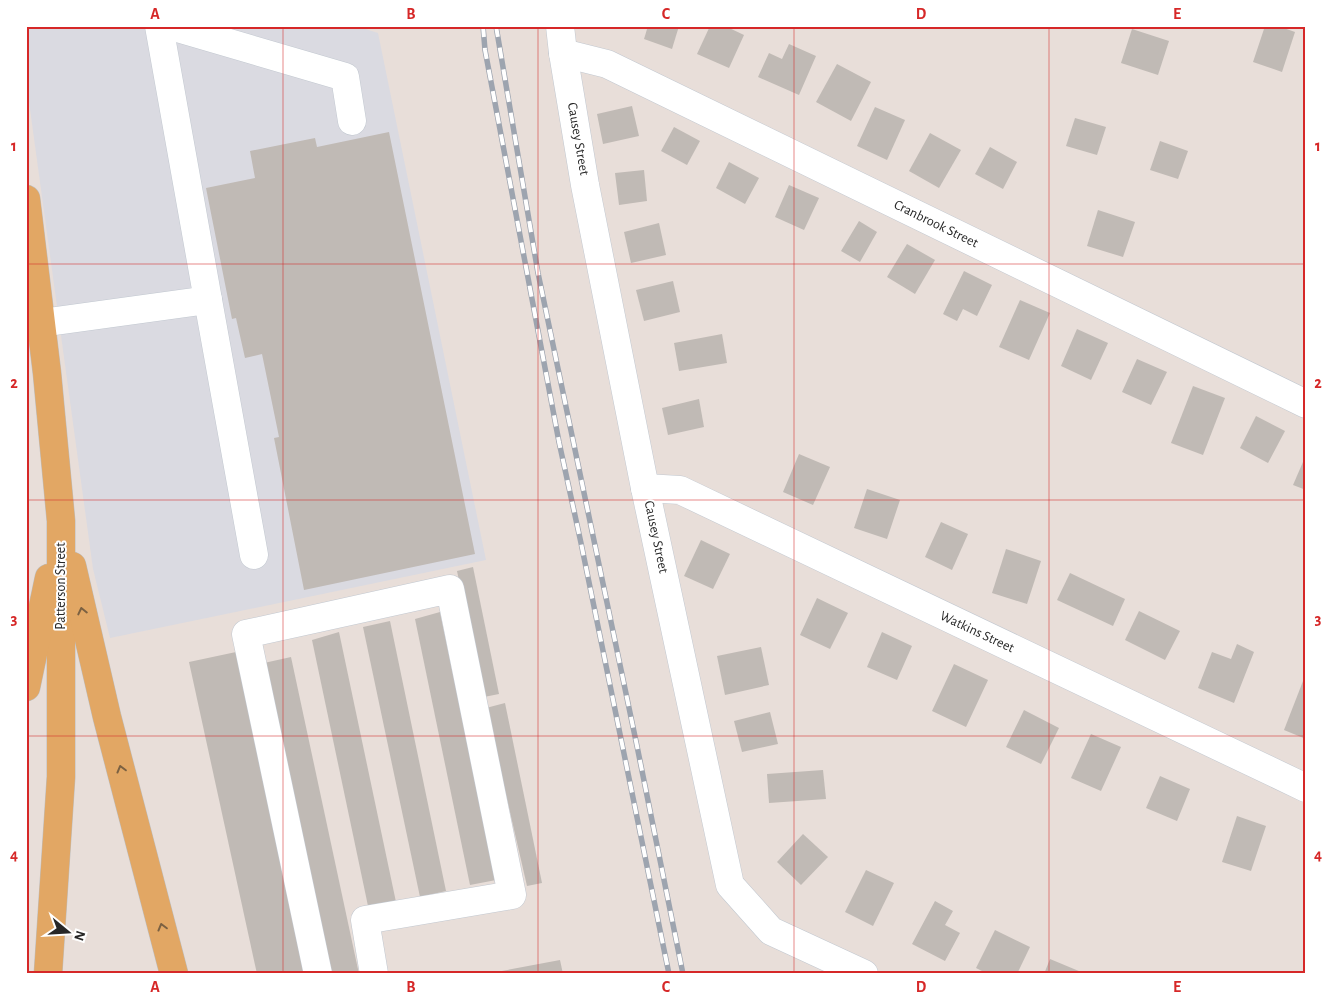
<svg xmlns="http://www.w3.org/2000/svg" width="1332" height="1000" font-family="'Alegreya Sans',sans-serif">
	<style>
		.industrial { fill: #dadae1 }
		.building { fill: #c0bab5 }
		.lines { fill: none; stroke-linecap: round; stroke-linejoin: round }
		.minor-casing { stroke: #c2c8d0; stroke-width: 29 }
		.major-casing { stroke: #bebebe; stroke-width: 29 }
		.minor { stroke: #fff; stroke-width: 28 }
		.major { stroke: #e2a764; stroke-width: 28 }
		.rail-casing { stroke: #9da4af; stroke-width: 5.5 }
		.rail { stroke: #fff; stroke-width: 4; stroke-dasharray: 11; stroke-linecap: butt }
		.oneway { stroke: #7b6142 }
		.grid { fill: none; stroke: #d62828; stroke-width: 1; stroke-opacity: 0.55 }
		.labels { text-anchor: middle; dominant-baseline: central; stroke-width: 4; stroke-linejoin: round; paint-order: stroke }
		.street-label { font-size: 14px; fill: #272727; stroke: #fff }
		.neatline { fill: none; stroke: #d62828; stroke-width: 2 }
		.grid-label { font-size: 16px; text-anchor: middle; font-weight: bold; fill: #d62828 }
	</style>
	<rect width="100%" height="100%" fill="#e8ded9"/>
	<polygon class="industrial" points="26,26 356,26 378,33 486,560 110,638 93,569 26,80"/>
	<g class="building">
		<polygon points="648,26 679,26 672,49 644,39"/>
		<polygon points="710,26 725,26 744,35 729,68 697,54"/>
		<polygon points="1265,26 1278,26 1295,32 1282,72 1253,62"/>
		<polygon points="1132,29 1169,41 1158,75 1121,63"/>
		<polygon points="789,44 816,56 799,95 758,77 769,53 782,59"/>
		<polygon points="837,64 871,82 851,121 816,102"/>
		<polygon points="632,106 639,136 603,144 597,114"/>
		<polygon points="875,107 905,120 887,160 857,146"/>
		<polygon points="1075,118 1106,127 1097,155 1066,146"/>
		<polygon points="674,127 700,141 687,165 661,151"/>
		<polygon points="389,132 475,554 304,590 274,438 279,437 262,354 245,358 236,318 232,319 206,188 255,178 250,151 315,138 317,147"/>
		<polygon points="930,133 961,150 939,188 909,171"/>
		<polygon points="1160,141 1188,151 1178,179 1150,170"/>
		<polygon points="990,147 1017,162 1003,189 975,174"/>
		<polygon points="729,162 759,178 745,204 716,188"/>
		<polygon points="644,170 647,201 619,205 615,173"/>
		<polygon points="789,185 819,198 804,230 775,217"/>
		<polygon points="1098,210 1135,222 1123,257 1087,246"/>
		<polygon points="859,221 877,232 860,262 841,251"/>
		<polygon points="659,223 666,255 631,263 624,232"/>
		<polygon points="907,244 935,260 915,294 887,277"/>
		<polygon points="964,271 992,285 977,316 963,309 957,321 943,314"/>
		<polygon points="673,281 680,312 644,321 636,290"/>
		<polygon points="1020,300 1050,313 1029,360 999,347"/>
		<polygon points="1077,329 1108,343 1091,380 1061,366"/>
		<polygon points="722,334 727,363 679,371 674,343"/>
		<polygon points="1137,359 1167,372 1151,405 1122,392"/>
		<polygon points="1193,386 1225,398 1203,455 1171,443"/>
		<polygon points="699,399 704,427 668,435 662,408"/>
		<polygon points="1256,416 1285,431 1268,463 1240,448"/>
		<polygon points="799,454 830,467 813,505 783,492"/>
		<polygon points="1306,455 1306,490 1293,485"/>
		<polygon points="867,489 900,500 887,539 854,528"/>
		<polygon points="941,522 968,534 952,570 925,557"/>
		<polygon points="701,540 730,554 713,589 684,576"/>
		<polygon points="1006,549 1041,561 1027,604 992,593"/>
		<polygon points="473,567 499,694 484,697 457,571"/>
		<polygon points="1070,573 1125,599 1113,626 1057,600"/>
		<polygon points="817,598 848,613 830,649 800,635"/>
		<polygon points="1139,611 1180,631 1165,660 1125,640"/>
		<polygon points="440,612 496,880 470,885 415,619"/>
		<polygon points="390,621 446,891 420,897 363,627"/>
		<polygon points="339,632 396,902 368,906 312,640"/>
		<polygon points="882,632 912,646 897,680 867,667"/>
		<polygon points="1237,644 1254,652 1234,703 1198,688 1212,652 1231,659"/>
		<polygon points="761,647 769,685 725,695 717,656"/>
		<polygon points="236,652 305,974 257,974 189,662"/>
		<polygon points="291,657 359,974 330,974 264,663"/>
		<polygon points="954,664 988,680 966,727 932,711"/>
		<polygon points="1303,681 1306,682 1306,739 1284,730"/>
		<polygon points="505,703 542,883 527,886 486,708"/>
		<polygon points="1024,710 1059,728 1041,764 1006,747"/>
		<polygon points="770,712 778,744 742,752 734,721"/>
		<polygon points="1091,734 1121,747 1101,791 1071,778"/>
		<polygon points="823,770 826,799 769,803 767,774"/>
		<polygon points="1160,776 1190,789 1177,821 1146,808"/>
		<polygon points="1237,816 1266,826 1251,871 1222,862"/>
		<polygon points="803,834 828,857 801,885 777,862"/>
		<polygon points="866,870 894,883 873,926 845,912"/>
		<polygon points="935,901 953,911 945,925 960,933 945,961 912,944"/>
		<polygon points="995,930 1030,947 1017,974 988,974 976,968"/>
		<polygon points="1050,959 1086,974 1044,974"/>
		<polygon points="560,960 563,974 491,974 491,973"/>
	</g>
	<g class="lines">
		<defs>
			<g id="minor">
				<polyline points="171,26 345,77 352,121"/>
				<polyline points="560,26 563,53 585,185 645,488 730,885 771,931 864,974"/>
				<polyline points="563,53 607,64 1306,404"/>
				<polyline points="208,300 254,555"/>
				<polyline points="41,323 208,300 159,26"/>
				<polyline points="645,488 680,490 1306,788"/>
				<polyline points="318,974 246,634 450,589 512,895 365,920 374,974"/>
			</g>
			<g id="major">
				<polyline points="26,199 47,373 61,521 61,777 48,974"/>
				<polyline points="72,566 107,717 174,974"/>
				<polyline points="26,687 49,578"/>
			</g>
		</defs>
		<use href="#minor" class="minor-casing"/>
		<use href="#major" class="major-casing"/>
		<use href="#minor" class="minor"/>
		<use href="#major" class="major"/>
		<defs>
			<g id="rail">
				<polyline points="483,26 485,50 559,442 581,543 669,974"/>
				<polyline points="496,26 538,273 637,746 683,974"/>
			</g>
		</defs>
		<use href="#rail" class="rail-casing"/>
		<use href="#rail" class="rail"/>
	</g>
	<defs><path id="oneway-chevron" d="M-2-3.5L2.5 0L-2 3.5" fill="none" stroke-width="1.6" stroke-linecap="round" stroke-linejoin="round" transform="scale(1.25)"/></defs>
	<g class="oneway">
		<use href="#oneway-chevron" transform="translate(82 611) rotate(-103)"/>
		<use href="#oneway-chevron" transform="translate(121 769) rotate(-105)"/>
		<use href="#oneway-chevron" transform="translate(162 927) rotate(-105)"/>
	</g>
	<path class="grid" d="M283,26V974M538,26V974M794,26V974M1049,26V974M26,264H1306M26,500H1306M26,736H1306"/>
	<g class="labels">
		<g class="street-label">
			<text transform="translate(578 139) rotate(80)">Causey Street</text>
			<text transform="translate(936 224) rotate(26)">Cranbrook Street</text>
			<text transform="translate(656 537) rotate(78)">Causey Street</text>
			<text transform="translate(61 586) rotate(-90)">Patterson Street</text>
			<text transform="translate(977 632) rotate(25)">Watkins Street</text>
		</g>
	</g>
	<rect width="1332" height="1000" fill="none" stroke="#ffffff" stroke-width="55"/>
	<g transform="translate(68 932) rotate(108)" stroke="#ffffff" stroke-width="4" paint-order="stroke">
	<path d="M0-4L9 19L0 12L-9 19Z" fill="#272727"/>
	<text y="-8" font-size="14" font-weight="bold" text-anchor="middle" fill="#272727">N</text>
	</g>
	<rect x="28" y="28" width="1276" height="944" class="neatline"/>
	<g class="grid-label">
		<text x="155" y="19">A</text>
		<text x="411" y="19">B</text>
		<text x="666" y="19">C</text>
		<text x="921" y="19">D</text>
		<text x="1177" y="19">E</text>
		<text x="14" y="151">1</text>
		<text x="1318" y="151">1</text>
		<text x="14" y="388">2</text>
		<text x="1318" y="388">2</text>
		<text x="14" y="624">3</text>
		<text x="1318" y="624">3</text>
		<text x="14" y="860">4</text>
		<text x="1318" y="860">4</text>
		<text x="155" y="992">A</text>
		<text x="411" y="992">B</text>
		<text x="666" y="992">C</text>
		<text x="921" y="992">D</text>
		<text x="1177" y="992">E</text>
	</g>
</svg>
